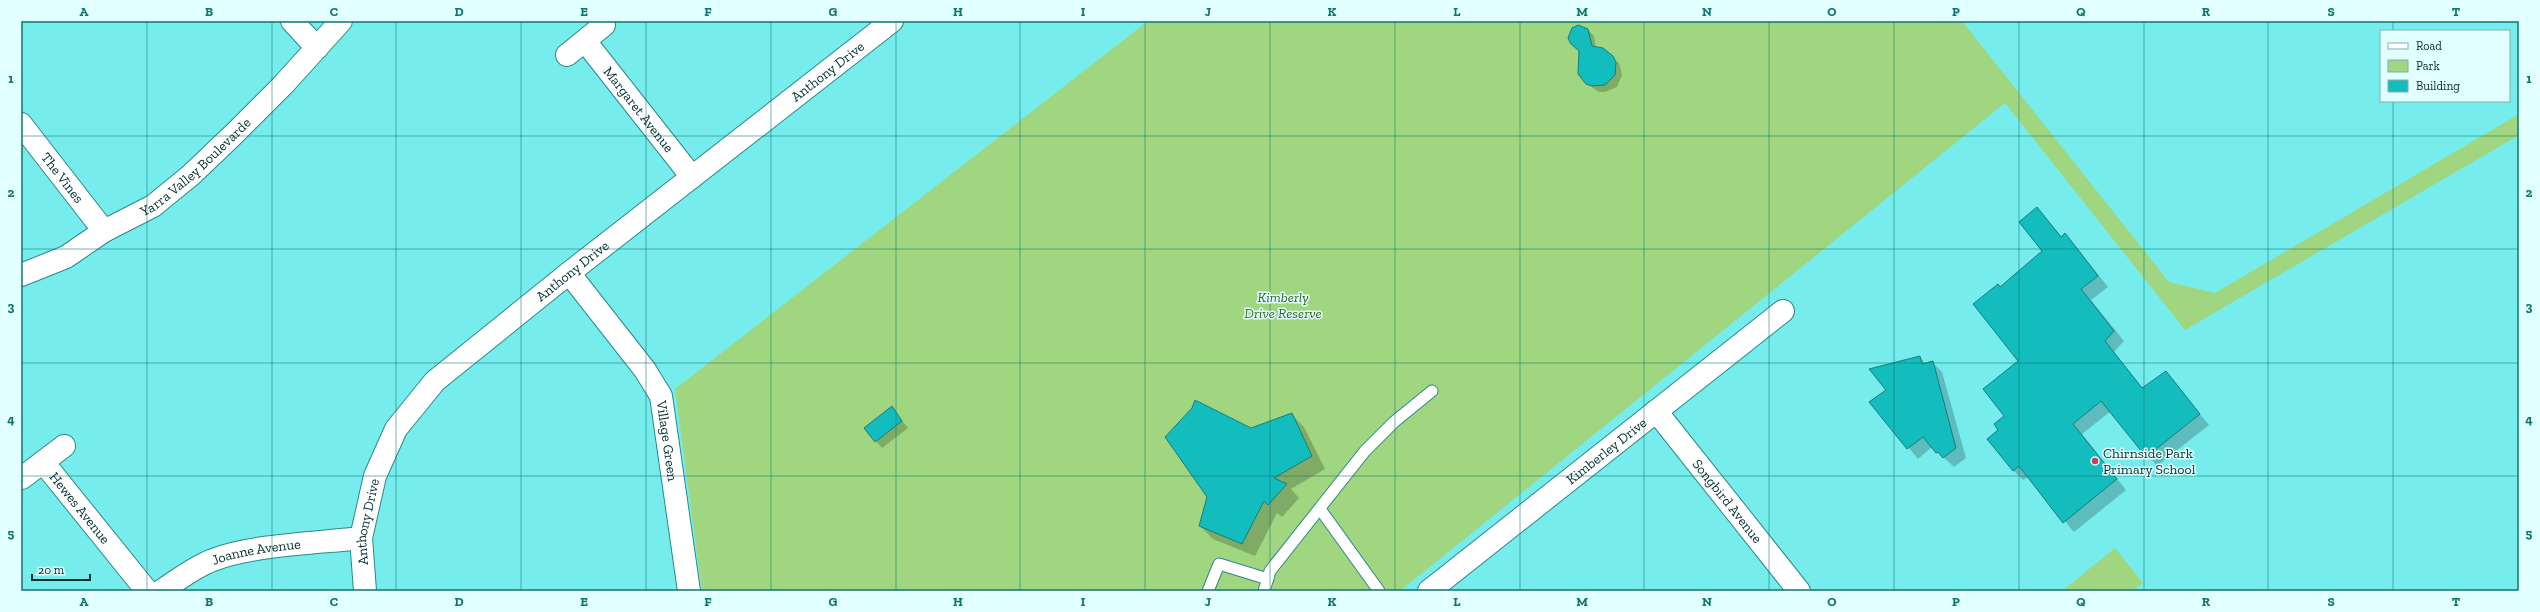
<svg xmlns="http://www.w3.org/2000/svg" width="2540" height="612" font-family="'Zilla Slab',serif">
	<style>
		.green { fill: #a0d680 }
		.shadow { fill: #0003 }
		.building { fill: #13bdbd; stroke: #177c7c }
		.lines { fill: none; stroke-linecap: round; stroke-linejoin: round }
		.service-casing { stroke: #2a8989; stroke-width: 13 }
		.minor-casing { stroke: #2a8989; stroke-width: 24 }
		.service { stroke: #fff; stroke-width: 11 }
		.minor { stroke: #fff; stroke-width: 22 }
		.grid { fill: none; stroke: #0f766e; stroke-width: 1; stroke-opacity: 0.55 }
		.poi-dot { fill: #cc3c56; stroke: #e0fffe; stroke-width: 1.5 }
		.labels { text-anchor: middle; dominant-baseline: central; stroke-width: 3; stroke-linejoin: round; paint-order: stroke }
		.street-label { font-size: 14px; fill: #042d2d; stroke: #e0fffe }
		.park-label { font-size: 14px; font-style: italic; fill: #39611b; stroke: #e0fffe }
		.poi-label { font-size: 14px; fill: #042d2d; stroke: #e0fffe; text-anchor: start }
		.neatline { fill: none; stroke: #0f766e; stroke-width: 1.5 }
		.grid-label { font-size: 13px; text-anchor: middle; font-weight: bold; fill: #0f766e }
	</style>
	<rect width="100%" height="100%" fill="#76edec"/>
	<g class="green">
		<polygon points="1148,21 1962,21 2169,282 2215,293 2519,114 2519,135 2185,330 2005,103 1400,591 702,591 675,389"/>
		<polygon points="2115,548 2143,583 2133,591 2062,591"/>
	</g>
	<g class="shadow">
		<polygon points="1588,30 1594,36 1596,48 1619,63 1622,75 1617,87 1605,92 1599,92 1589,85 1582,79 1578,67 1580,51"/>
		<polygon points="2037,209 2062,237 2065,235 2075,245 2108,287 2091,300 2124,341 2114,352 2143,389 2166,373 2209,425 2157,466 2111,411 2082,434 2126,490 2074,532 2028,477 2023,480 2013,470 2000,430 2019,361 2000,288 2044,251"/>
		<polygon points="1920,357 1926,364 1932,362 1942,372 1966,458 1954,467 1932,447 1918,459 1871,402 1887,390"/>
		<polygon points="892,408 908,428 882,448 876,441"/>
		<polygon points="1291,414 1304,427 1325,469 1291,489 1299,498 1282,517 1277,513 1255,556 1213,539 1200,526 1251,429"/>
	</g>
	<g class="building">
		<polygon points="1578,25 1588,29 1592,46 1603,48 1613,56 1616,62 1615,75 1605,85 1592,86 1586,84 1578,74 1579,51 1571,44 1568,38 1572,28"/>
		<polygon points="2037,207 2061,237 2065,233 2098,276 2081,289 2114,331 2105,341 2142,388 2166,371 2200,414 2146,457 2101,401 2073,424 2117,479 2063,523 2019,466 2013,471 1987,439 1998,430 1994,424 2004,416 1983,389 2018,361 1973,304 1998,284 2000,287 2042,251 2019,222"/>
		<polygon points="1920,356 1922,364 1933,361 1956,448 1943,458 1938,452 1936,453 1923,437 1907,449 1869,402 1886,390 1869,369"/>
		<polygon points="1195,400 1251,428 1292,413 1312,456 1274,478 1287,484 1268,505 1264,501 1242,544 1199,526 1207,497 1165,437 1192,408"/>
		<polygon points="892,406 902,421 875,442 864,428"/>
	</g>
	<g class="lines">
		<defs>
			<g id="service">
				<polyline points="1320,509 1379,591"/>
				<polyline points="1208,591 1219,564 1268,579"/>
				<polyline points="1264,591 1270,571 1365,451 1394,422 1432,391"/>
			</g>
			<g id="minor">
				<polyline points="292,21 317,48"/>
				<path id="s1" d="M585,41L692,177"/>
				<polyline points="567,55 604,25"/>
				<path id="s2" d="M21,124L104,231"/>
				<path id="s3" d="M569,273L645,370L661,396L689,591"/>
				<path id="s4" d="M21,275L66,257L104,231L153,206L191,175L235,133L283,85L341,21"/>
				<path id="s5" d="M1656,411L1799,591"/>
				<path id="s6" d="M43,462L147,591"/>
				<polyline points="22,478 64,446"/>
				<path id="s7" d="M161,591C178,580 194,567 213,560C251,545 318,543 361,538"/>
				<path id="s8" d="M365,591L361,538L375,476L396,429L435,381L569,273L892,21"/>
				<path id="s9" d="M1429,591L1783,311"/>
			</g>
		</defs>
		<use href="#service" class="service-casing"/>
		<use href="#minor" class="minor-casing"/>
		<use href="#service" class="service"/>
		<use href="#minor" class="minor"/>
	</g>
	<path class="grid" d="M147,21V591M272,21V591M396,21V591M521,21V591M646,21V591M771,21V591M896,21V591M1020,21V591M1145,21V591M1270,21V591M1395,21V591M1520,21V591M1644,21V591M1769,21V591M1894,21V591M2019,21V591M2144,21V591M2268,21V591M2393,21V31M2393,101V591M21,136H2519M21,249H2519M21,363H2519M21,476H2519"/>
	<circle class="poi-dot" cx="2095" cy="461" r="4"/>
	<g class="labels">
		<g class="street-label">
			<text stroke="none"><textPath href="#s8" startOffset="730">Anthony Drive</textPath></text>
			<text stroke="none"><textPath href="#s1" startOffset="87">Margaret Avenue</textPath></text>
			<text stroke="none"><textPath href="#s4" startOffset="207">Yarra Valley Boulevarde</textPath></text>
			<text stroke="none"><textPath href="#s2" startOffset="68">The Vines</textPath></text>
			<text stroke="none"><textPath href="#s8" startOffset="406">Anthony Drive</textPath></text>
			<text stroke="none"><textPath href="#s3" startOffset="199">Village Green</textPath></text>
			<text stroke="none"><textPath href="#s9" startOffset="226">Kimberley Drive</textPath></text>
			<text stroke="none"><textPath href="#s5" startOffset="115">Songbird Avenue</textPath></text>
			<text stroke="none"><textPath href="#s6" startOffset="59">Hewes Avenue</textPath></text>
			<text stroke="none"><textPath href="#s8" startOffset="70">Anthony Drive</textPath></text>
			<text stroke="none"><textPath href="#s7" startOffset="105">Joanne Avenue</textPath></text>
		</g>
		<g class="park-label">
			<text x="1283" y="297">Kimberly<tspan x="1283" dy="16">Drive Reserve</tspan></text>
		</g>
		<g class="poi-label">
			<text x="2103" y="453">Chirnside Park<tspan x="2103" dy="16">Primary School</tspan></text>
		</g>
	</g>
	<rect width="2540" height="612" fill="none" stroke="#e0fffe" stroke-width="44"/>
	<rect x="2380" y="30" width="130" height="72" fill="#e0fffe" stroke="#88abaa"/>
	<rect x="2388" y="43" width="20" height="6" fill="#ffffff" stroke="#88abaa"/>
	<text x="2416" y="50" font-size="12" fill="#042d2d">Road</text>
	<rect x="2388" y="60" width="20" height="12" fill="#a0d680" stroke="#88abaa"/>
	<text x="2416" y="70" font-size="12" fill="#042d2d">Park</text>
	<rect x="2388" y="80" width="20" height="12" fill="#13bdbd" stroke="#88abaa"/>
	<text x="2416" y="90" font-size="12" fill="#042d2d">Building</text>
	<path d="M32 574v6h58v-6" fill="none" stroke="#042d2d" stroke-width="2"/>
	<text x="38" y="574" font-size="12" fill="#042d2d" stroke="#e0fffe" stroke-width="3" paint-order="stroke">20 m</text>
	<rect x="22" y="22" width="2496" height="568" class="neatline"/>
	<g class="grid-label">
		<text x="84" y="16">A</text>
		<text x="209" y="16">B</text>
		<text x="334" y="16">C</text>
		<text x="459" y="16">D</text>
		<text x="584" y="16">E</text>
		<text x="708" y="16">F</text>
		<text x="833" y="16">G</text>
		<text x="958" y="16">H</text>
		<text x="1083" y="16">I</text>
		<text x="1208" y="16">J</text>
		<text x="1332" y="16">K</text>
		<text x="1457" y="16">L</text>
		<text x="1582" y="16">M</text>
		<text x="1707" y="16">N</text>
		<text x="1832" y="16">O</text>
		<text x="1956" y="16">P</text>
		<text x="2081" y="16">Q</text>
		<text x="2206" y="16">R</text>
		<text x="2331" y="16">S</text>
		<text x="2456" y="16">T</text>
		<text x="11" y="83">1</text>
		<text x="2529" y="83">1</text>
		<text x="11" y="197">2</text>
		<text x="2529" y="197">2</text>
		<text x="11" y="311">3</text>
		<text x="2529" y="311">3</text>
		<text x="11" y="424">4</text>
		<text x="2529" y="424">4</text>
		<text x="11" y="538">5</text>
		<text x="2529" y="538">5</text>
		<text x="84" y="606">A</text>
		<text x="209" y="606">B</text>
		<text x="334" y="606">C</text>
		<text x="459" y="606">D</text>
		<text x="584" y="606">E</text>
		<text x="708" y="606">F</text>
		<text x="833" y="606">G</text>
		<text x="958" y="606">H</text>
		<text x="1083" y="606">I</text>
		<text x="1208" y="606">J</text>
		<text x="1332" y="606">K</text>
		<text x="1457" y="606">L</text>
		<text x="1582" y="606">M</text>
		<text x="1707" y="606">N</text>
		<text x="1832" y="606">O</text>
		<text x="1956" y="606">P</text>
		<text x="2081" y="606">Q</text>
		<text x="2206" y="606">R</text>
		<text x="2331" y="606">S</text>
		<text x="2456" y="606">T</text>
	</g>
</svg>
